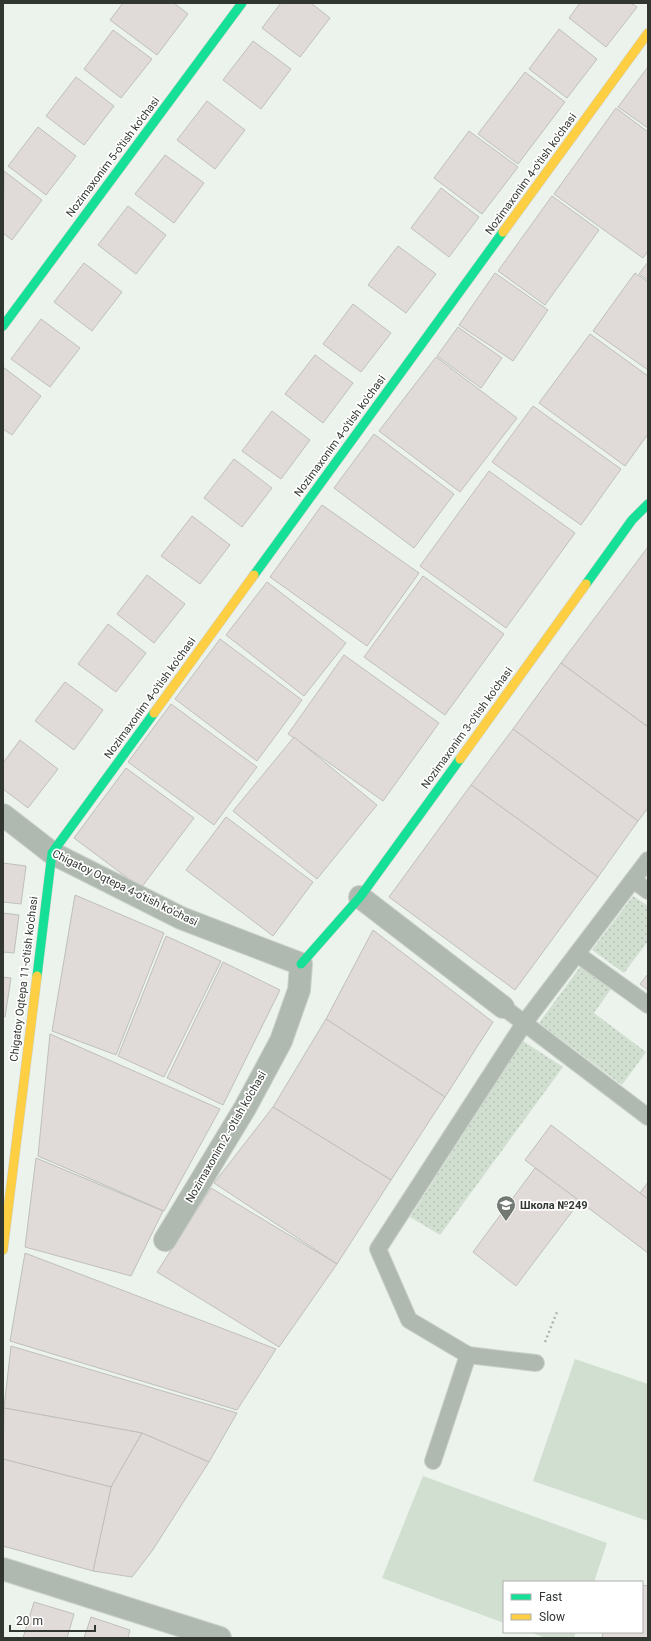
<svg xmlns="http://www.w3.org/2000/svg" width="651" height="1641" font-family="Roboto,sans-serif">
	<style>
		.grass { fill: url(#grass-dots) }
		.pitch { fill: #d1dfd1 }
		.building { fill: #e0dbd9; stroke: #bfbfbc }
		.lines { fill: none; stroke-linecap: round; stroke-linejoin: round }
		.lane-casing { stroke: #cbd0cb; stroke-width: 18 }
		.street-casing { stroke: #cbd0cb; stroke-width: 24 }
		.fast-casing { stroke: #cbd0cb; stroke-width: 10 }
		.slow-casing { stroke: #cbd0cb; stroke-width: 10 }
		.path { stroke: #aeb6ae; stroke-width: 2.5; stroke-dasharray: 2 3; stroke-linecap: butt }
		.lane { stroke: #b0b9b0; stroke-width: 16 }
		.street { stroke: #b0b9b0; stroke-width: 22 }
		.fast { stroke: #16e098; stroke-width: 9 }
		.slow { stroke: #ffcf43; stroke-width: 9 }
		.labels { text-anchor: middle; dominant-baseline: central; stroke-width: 3.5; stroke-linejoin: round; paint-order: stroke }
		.street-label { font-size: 11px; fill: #313631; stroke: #fff }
		.poi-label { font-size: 11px; font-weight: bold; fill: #313631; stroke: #fff; text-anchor: start }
	</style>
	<defs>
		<pattern id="grass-dots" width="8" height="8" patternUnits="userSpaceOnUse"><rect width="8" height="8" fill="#d1dfd1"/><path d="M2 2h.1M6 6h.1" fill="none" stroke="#b4c0b4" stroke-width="1.8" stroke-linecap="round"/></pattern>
	</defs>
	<rect width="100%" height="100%" fill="#ecf3ec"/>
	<g class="grass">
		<polygon points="633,896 648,906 648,941 624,973 592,950"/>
		<polygon points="580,967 611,989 594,1013 646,1052 622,1085 539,1023"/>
		<polygon points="523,1041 563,1067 440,1235 410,1217"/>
	</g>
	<g class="pitch">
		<polygon points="575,1359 648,1384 648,1521 533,1481"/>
		<polygon points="423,1476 607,1543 594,1582 504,1582 504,1623 382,1578"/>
		<polygon points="529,1632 576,1632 574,1638 546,1638"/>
	</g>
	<g class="building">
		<polygon points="123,3 174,3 188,14 157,55 110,20"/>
		<polygon points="281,3 311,3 330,18 300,57 262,28"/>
		<polygon points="580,3 631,3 637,7 606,47 569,18"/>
		<polygon points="559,29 597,59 567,98 529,69"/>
		<polygon points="113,30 152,59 121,98 84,69"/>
		<polygon points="253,41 291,69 261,109 223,80"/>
		<polygon points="648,67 648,128 618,107"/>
		<polygon points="525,72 565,102 518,164 478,134"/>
		<polygon points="76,77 114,106 84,145 46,116"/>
		<polygon points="207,101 245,130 215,169 177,140"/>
		<polygon points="616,108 648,132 648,251 643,258 554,194"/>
		<polygon points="38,127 76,156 46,195 8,166"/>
		<polygon points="469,131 518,167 482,214 434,178"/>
		<polygon points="165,155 204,183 174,223 135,194"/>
		<polygon points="4,171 42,200 12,240 3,233"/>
		<polygon points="441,188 479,217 449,257 411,228"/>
		<polygon points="552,196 599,230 545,305 498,271"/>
		<polygon points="128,206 166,235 136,274 98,245"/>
		<polygon points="398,246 436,274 406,313 368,285"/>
		<polygon points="648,262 648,280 639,274"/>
		<polygon points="84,263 122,292 92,331 54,302"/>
		<polygon points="495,273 548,310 513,361 459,325"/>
		<polygon points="635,273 648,282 648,370 593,331"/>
		<polygon points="353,304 391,333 361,372 323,344"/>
		<polygon points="41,319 80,348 50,387 11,359"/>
		<polygon points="458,327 502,358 481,388 437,356"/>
		<polygon points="590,334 648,376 648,434 625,466 539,403"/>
		<polygon points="315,355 353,383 323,423 285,394"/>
		<polygon points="436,357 517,418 460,492 379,431"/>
		<polygon points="3,367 41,396 12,435 3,429"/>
		<polygon points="533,406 621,469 581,525 492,462"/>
		<polygon points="272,411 310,440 281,479 242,451"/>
		<polygon points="374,434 454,494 414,548 334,488"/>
		<polygon points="234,459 272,488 242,527 204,498"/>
		<polygon points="489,471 575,533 506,628 420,566"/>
		<polygon points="322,505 419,573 367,646 270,577"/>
		<polygon points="192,516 230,545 200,584 161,556"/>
		<polygon points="648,547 648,727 561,663"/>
		<polygon points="147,575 185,604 154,643 117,614"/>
		<polygon points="423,576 504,634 445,715 364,657"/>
		<polygon points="267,582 346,643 304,696 226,635"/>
		<polygon points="108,624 146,653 116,692 78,664"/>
		<polygon points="220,639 302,700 257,761 175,699"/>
		<polygon points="344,655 439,723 383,801 288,734"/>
		<polygon points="561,663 648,727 648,808 638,821 513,729"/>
		<polygon points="65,682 103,710 74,750 35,721"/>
		<polygon points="171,704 257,767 214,825 128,762"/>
		<polygon points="513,729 638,821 598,877 471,785"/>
		<polygon points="294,737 377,805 317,879 233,811"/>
		<polygon points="20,740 58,769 28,808 3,789 3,763"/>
		<polygon points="126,768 194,818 141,888 74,838"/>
		<polygon points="471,785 598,877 515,990 389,897"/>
		<polygon points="226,817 313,882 273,936 186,870"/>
		<polygon points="3,863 26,866 21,904 3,902"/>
		<polygon points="75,895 164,933 116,1055 52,1031"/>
		<polygon points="3,913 19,915 14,953 3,952"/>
		<polygon points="373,930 493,1022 445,1097 326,1019"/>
		<polygon points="166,936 221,961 164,1077 118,1056"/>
		<polygon points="223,962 280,990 223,1105 167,1078"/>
		<polygon points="648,974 648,990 640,984"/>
		<polygon points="3,977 11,978 5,1017 3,1016"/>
		<polygon points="326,1019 445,1097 391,1180 273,1107"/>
		<polygon points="50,1034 220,1109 164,1211 38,1156"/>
		<polygon points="273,1107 391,1180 337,1264 214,1183"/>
		<polygon points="551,1125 648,1199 648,1253 525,1160"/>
		<polygon points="36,1158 163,1211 131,1276 25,1247"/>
		<polygon points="535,1168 580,1201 516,1286 473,1252"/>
		<polygon points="648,1182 648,1199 640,1193"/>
		<polygon points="211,1188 337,1264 279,1347 157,1272"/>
		<polygon points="25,1253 276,1349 237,1410 10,1341"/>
		<polygon points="11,1346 237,1413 209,1462 142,1433 4,1408"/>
		<polygon points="4,1408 142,1433 111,1487 3,1459"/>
		<polygon points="142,1433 209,1462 152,1551 132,1577 93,1571 111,1487"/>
		<polygon points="3,1459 111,1487 93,1571 3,1546"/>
		<polygon points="642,1585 648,1586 648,1638 602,1638 603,1632 642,1632"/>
		<polygon points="34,1602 74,1614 67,1638 23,1638"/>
		<polygon points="91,1617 130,1630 128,1638 84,1638"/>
	</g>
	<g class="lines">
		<defs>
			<g id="lane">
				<polyline points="633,880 648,891"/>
				<polyline points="577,954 648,1005"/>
				<polyline points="503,1007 648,1117"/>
				<polyline points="468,1355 536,1363"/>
				<polyline points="433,1461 468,1355 409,1320 378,1249 525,1022 648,860"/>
			</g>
			<g id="street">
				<polyline points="3,815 52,853 181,918 301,964 299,990 281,1041 245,1108 165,1240"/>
				<polyline points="360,897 503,1007"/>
				<polyline points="3,1569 220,1638"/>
			</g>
			<g id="fast">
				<polyline points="3,326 242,3"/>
				<polyline points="254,575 503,232"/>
				<polyline points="586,584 632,520 648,504"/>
				<polyline points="301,964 360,897 460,759"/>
				<polyline points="37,976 52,853 154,713"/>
			</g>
			<g id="slow">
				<polyline points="503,232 648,33"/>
				<polyline points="154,713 254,575"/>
				<polyline points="460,759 586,584"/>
				<polyline points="3,1250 37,976"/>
			</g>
		</defs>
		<use href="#lane" class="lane-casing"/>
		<use href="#street" class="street-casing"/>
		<use href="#fast" class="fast-casing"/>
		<use href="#slow" class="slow-casing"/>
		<polyline class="path" points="545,1342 557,1312"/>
		<use href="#lane" class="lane"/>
		<use href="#street" class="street"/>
		<use href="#fast" class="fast"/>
		<use href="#slow" class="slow"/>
	</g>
	<defs>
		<symbol id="school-pin" viewBox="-11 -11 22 30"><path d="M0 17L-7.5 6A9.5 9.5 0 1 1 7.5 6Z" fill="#727872" stroke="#fff"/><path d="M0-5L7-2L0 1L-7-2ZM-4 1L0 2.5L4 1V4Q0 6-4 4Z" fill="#fff"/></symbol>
	</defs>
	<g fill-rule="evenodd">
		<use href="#school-pin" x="495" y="1194" width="22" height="30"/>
	</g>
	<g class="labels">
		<g class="street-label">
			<text transform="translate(113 157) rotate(-53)">Nozimaxonim 5-o'tish ko'chasi</text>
			<text transform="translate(531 174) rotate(-54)">Nozimaxonim 4-o'tish ko'chasi</text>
			<text transform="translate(340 436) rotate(-54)">Nozimaxonim 4-o'tish ko'chasi</text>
			<text transform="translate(150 698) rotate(-54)">Nozimaxonim 4-o'tish ko'chasi</text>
			<text transform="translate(467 728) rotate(-54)">Nozimaxonim 3-o'tish ko'chasi</text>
			<text transform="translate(125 888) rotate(26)">Chigatoy Oqtepa 4-o'tish ko'chasi</text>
			<text transform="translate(24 979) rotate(-83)">Chigatoy Oqtepa 11-o'tish ko'chasi</text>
			<text transform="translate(226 1137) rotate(-60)">Nozimaxonim 2 -o'tish ko'chasi</text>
		</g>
		<g class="poi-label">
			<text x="520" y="1205">Школа №249</text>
		</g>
	</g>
	<rect width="651" height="1641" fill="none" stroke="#313631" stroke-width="8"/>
	<rect x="503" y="1581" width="140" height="52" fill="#ffffff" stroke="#adafad"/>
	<rect x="511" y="1594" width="20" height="6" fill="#16e098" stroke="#adafad"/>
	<text x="539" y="1601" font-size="12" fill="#313631">Fast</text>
	<rect x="511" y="1614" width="20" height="6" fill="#ffcf43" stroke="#adafad"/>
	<text x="539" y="1621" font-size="12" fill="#313631">Slow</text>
	<path d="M10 1625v6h85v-6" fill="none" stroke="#313631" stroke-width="2"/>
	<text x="16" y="1625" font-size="12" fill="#313631" stroke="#ffffff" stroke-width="3" paint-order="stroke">20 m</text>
</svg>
